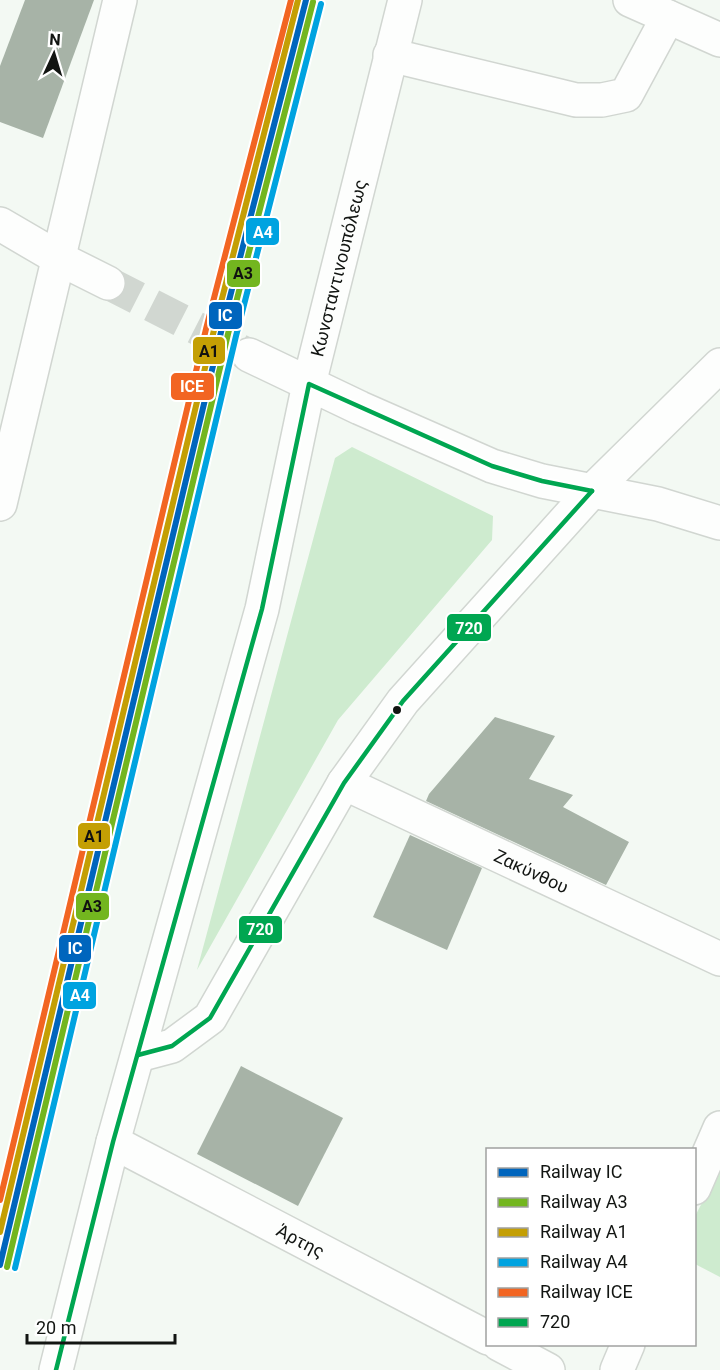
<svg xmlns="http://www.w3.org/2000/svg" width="720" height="1370" font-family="Roboto,sans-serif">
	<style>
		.green { fill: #ceebcf }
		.building { fill: #a7b3a7 }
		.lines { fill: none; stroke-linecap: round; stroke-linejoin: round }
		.minor-tunnel { stroke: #d1d7d1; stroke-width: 33; stroke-dasharray: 33 16; stroke-linecap: butt }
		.minor-casing { stroke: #d1d6d1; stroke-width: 36 }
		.minor { stroke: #fdfefd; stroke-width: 33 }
		.bus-1-casing { stroke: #fff; stroke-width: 9 }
		.bus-1 { stroke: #00a651; stroke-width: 4.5 }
		.rail-1-casing { stroke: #fff; stroke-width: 10 }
		.rail-2-casing { stroke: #fff; stroke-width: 10 }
		.rail-3-casing { stroke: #fff; stroke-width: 10 }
		.rail-4-casing { stroke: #fff; stroke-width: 10 }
		.rail-5-casing { stroke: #fff; stroke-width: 10 }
		.rail-1 { stroke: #0065bd; stroke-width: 6 }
		.rail-2 { stroke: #73b61f; stroke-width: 6 }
		.rail-3 { stroke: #c49f04; stroke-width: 6 }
		.rail-4 { stroke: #00a3e0; stroke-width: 6 }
		.rail-5 { stroke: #f26522; stroke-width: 6 }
		.bus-dot { fill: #121512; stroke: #fff; stroke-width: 2 }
		.labels { text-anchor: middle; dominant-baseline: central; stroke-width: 4.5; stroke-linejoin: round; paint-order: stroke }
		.street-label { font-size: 18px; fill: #121512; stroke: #fff }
		.line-badge { stroke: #fff; stroke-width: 2 }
		.badge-label { font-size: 16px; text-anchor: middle; font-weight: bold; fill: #fff }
		.pale-badge-label { font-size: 16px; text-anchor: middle; font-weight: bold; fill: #111 }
	</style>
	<rect width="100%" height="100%" fill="#f3f9f3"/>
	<g class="green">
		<polygon points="352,447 493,516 492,540 338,720 197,970 335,458"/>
		<polygon points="720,1169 720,1277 695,1264 694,1218"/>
	</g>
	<g class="building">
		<polygon points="25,0 94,0 43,138 0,122 0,66"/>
		<polygon points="495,717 555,736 529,779 573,795 563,807 629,842 606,885 426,801 429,794"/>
		<polygon points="410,835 482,868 447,950 373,917"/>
		<polygon points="241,1066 343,1118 298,1206 197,1154"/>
	</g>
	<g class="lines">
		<polyline class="minor-tunnel" points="108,283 249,355"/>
		<defs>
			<g id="minor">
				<polyline points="630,0 720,40"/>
				<polyline points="390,55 576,100 602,100 626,95 668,17"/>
				<polyline points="0,224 60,259 108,283"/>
				<polyline points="249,355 360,408 492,466 542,481 658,504 720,523"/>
				<polyline points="0,504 120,0"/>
				<path id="s1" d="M344,783L720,959"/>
				<polyline points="138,1055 172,1046 210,1018 344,783 403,701 592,491 720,365"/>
				<path id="s2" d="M113,1142L488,1338"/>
				<polyline points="694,1188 720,1128"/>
				<polyline points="499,1344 548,1370"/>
				<path id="s3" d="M56,1370L113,1142L262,609L309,384L405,0"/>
				<polyline points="617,1370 628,1344"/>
			</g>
		</defs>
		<use href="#minor" class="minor-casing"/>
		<use href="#minor" class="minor"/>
		<defs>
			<g id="bus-1">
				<polyline points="138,1055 172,1046 210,1018 344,783 403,701 592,491"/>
				<polyline points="56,1370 113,1142 262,609 309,384 492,466 542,481 592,491"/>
			</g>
		</defs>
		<use href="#bus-1" class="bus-1-casing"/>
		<use href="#bus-1" class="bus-1"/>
		<defs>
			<polyline id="rail-1" points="0,1265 221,332 306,0"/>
			<polyline id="rail-2" points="7,1267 228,334 313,2"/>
			<polyline id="rail-3" points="0,1232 214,330 298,0"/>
			<polyline id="rail-4" points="15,1268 236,336 321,4"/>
			<polyline id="rail-5" points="0,1200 206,329 291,0"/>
		</defs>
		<use href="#rail-1" class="rail-1-casing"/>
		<use href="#rail-2" class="rail-2-casing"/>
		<use href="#rail-3" class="rail-3-casing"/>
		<use href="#rail-4" class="rail-4-casing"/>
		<use href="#rail-5" class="rail-5-casing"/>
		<use href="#rail-1" class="rail-1"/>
		<use href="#rail-2" class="rail-2"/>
		<use href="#rail-3" class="rail-3"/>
		<use href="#rail-4" class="rail-4"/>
		<use href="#rail-5" class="rail-5"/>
	</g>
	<circle class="bus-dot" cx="397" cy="710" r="5"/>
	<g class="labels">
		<g class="street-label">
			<text stroke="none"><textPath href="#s3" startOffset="1138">Κωνσταντινουπόλεως</textPath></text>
			<text stroke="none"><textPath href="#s1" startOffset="207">Ζακύνθου</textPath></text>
			<text stroke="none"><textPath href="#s2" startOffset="212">Άρτης</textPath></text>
		</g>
	</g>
	<g class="line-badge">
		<rect x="245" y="217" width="35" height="29" rx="6" fill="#00a3e0"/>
		<rect x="226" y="259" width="35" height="29" rx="6" fill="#73b61f"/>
		<rect x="208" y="301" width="35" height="29" rx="6" fill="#0065bd"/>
		<rect x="192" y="336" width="34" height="29" rx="6" fill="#c49f04"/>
		<rect x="170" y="372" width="45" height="29" rx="6" fill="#f26522"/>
		<rect x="446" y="613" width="46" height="29" rx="6" fill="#00a651"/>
		<rect x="77" y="822" width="34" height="28" rx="6" fill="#c49f04"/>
		<rect x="75" y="892" width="35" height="29" rx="6" fill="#73b61f"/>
		<rect x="238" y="915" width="45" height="29" rx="6" fill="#00a651"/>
		<rect x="58" y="934" width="34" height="29" rx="6" fill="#0065bd"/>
		<rect x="62" y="981" width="35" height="29" rx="6" fill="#00a3e0"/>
	</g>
	<g class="badge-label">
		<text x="263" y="238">A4</text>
		<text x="225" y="321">IC</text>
		<text x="192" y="392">ICE</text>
		<text x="469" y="634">720</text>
		<text x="260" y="935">720</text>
		<text x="75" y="954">IC</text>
		<text x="80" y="1001">A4</text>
	</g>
	<g class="pale-badge-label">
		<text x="243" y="279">A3</text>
		<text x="209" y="357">A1</text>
		<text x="94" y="842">A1</text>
		<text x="92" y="912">A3</text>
	</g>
	<rect x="486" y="1148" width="210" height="198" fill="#ffffff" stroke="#a0a1a0" stroke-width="1.5"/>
	<rect x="498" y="1168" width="30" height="9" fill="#0065bd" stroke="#a0a1a0" stroke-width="1.5"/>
	<text x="540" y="1178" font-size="18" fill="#121512">Railway IC</text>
	<rect x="498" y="1198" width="30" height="9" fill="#73b61f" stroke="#a0a1a0" stroke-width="1.5"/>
	<text x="540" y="1208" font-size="18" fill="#121512">Railway A3</text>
	<rect x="498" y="1228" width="30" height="9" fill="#c49f04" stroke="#a0a1a0" stroke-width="1.5"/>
	<text x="540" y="1238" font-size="18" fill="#121512">Railway A1</text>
	<rect x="498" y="1258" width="30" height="9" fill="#00a3e0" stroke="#a0a1a0" stroke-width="1.5"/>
	<text x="540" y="1268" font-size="18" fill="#121512">Railway A4</text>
	<rect x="498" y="1288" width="30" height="9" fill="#f26522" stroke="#a0a1a0" stroke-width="1.5"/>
	<text x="540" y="1298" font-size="18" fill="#121512">Railway ICE</text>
	<rect x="498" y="1318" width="30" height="9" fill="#00a651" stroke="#a0a1a0" stroke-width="1.5"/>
	<text x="540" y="1328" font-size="18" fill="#121512">720</text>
	<g transform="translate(54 54) rotate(4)" stroke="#ffffff" stroke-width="4.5" paint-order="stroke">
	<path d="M0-4.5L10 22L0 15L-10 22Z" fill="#121512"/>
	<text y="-9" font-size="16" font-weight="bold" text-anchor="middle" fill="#121512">N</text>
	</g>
	<path d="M27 1334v9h148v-9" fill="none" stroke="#121512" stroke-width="3"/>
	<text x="36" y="1334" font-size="18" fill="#121512" stroke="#ffffff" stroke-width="4.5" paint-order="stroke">20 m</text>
</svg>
